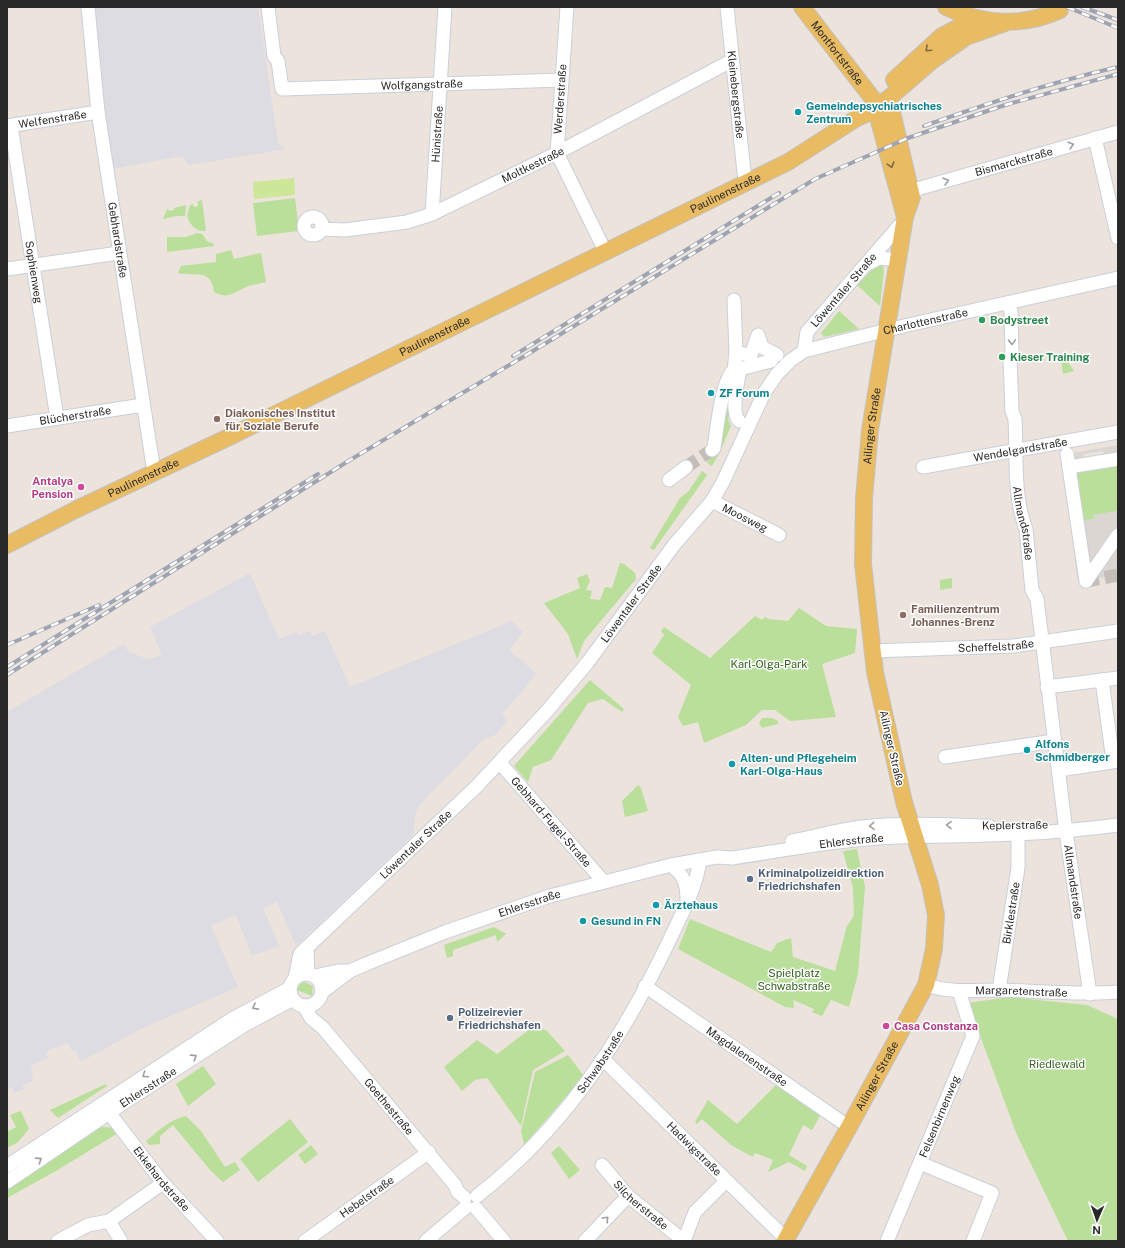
<svg xmlns="http://www.w3.org/2000/svg" width="1125" height="1248" font-family="'Public Sans',sans-serif">
	<style>
		.industrial { fill: #dddce3 }
		.green { fill: #b9df9b }
		.pitch { fill: #cde697 }
		.plaza { fill: #dbd6d2; fill-rule: evenodd }
		.lines { fill: none; stroke-linecap: round; stroke-linejoin: round }
		.minor-tunnel { stroke: #c4beb8; stroke-width: 13; stroke-dasharray: 13 6; stroke-linecap: butt }
		.minor-casing { stroke: #cacfda; stroke-width: 15 }
		.major-casing { stroke: #c3c3c3; stroke-width: 18 }
		.minor { stroke: #fff; stroke-width: 13 }
		.major { stroke: #e9bb62; stroke-width: 16 }
		.rail-casing { stroke: #9fa4b3; stroke-width: 4 }
		.rail { stroke: #fff; stroke-width: 2.5; stroke-dasharray: 8; stroke-linecap: butt }
		.oneway { stroke: #7f6b43 }
		.oneway2 { stroke: #9f9f9f }
		.culture-dot { fill: #0f9aa8; stroke: #fff; stroke-width: 1.5 }
		.leisure-dot { fill: #2e9e5b; stroke: #fff; stroke-width: 1.5 }
		.education-dot { fill: #8d6e63; stroke: #fff; stroke-width: 1.5 }
		.hotel-dot { fill: #d1479c; stroke: #fff; stroke-width: 1.5 }
		.service-dot { fill: #5c6f8a; stroke: #fff; stroke-width: 1.5 }
		.labels { text-anchor: middle; dominant-baseline: central; stroke-width: 3; stroke-linejoin: round; paint-order: stroke }
		.street-label { font-size: 11px; fill: #292929; stroke: #fff }
		.culture-label { font-size: 11px; font-weight: bold; fill: #0d838f; stroke: #fff; text-anchor: start }
		.leisure-label { font-size: 11px; font-weight: bold; fill: #27864d; stroke: #fff; text-anchor: start }
		.education-label { font-size: 11px; font-weight: bold; fill: #785e54; stroke: #fff; text-anchor: start }
		.hotel-label { font-size: 11px; font-weight: bold; fill: #b23c85; stroke: #fff; text-anchor: end }
		.park-label { font-size: 11px; fill: #33621d; stroke: #fff }
		.service-label { font-size: 11px; font-weight: bold; fill: #4e5e75; stroke: #fff; text-anchor: start }
	</style>
	<rect width="100%" height="100%" fill="#ebe3dc"/>
	<g class="industrial">
		<polygon points="94,7 258,7 278,143 286,149 189,165 182,156 113,169 104,113"/>
		<polygon points="250,573 279,639 297,632 299,635 310,631 312,636 325,631 350,687 512,621 523,632 509,650 537,674 502,714 508,720 495,735 484,739 423,801 416,811 413,835 296,946 277,902 263,908 279,946 252,956 236,915 211,926 238,987 141,1029 80,1062 76,1050 72,1051 68,1043 49,1050 46,1053 48,1058 31,1065 33,1081 22,1085 24,1089 14,1093 12,1087 7,1090 7,712 123,644 129,652 148,659 162,655 150,627"/>
	</g>
	<g class="green">
		<polygon points="295,198 299,231 257,236 253,203"/>
		<path d="M202,200L206,231C196,232 190,225 187,216L190,205L193,204L194,207L198,206V202L194,203Z"/>
		<polygon points="186,205 185,216 176,216 163,219 167,209 170,211 174,210 174,208"/>
		<polygon points="197,233 202,234 208,242 213,243 214,246 167,252 167,237 186,237"/>
		<path d="M231,250L234,259L261,253L266,282C259,284 250,285 244,288C232,294 227,299 214,292C211,267 194,277 178,273L181,266L216,262V254Z"/>
		<polygon points="877,265 883,266 884,271 880,306 857,285"/>
		<polygon points="839,311 859,329 824,337 821,333"/>
		<polygon points="1061,360 1067,360 1074,371 1063,374"/>
		<polygon points="727,397 731,400 728,420 731,426 719,454 712,466 707,463 714,453"/>
		<polygon points="1118,463 1118,511 1094,515 1094,519 1083,521 1075,470"/>
		<polygon points="702,471 707,475 654,550 650,548 680,498 688,492"/>
		<polygon points="620,563 624,564 635,573 636,579 584,641 577,659 568,634 544,603 580,588 577,578 587,574 590,581 586,590 592,591 590,599 600,600 605,587 612,588"/>
		<polygon points="952,578 952,588 940,590 940,580"/>
		<polygon points="799,608 826,626 857,629 855,653 822,664 836,717 790,721 775,710 762,710 746,725 704,743 698,722 683,726 678,717 691,685 652,653 664,635 661,631 664,627 710,658 755,616 762,620 765,617 769,619 788,621"/>
		<polygon points="590,680 624,709 622,712 603,699 588,703 551,760 533,767 528,782 514,766"/>
		<polygon points="762,718 772,718 778,721 778,724 762,728 759,723"/>
		<polygon points="638,785 641,788 648,811 625,817 622,801"/>
		<polygon points="857,849 865,887 858,974 849,1007 831,1000 822,1016 812,1012 814,1009 793,1000 794,1008 785,1007 678,949 690,919 771,952 777,943 791,938 793,957 835,971 847,926 854,916 853,888 843,851"/>
		<polygon points="494,927 506,934 497,942 496,935 453,950 453,956 447,958 444,945"/>
		<polygon points="304,982 313,986 312,996 297,990 299,985"/>
		<polygon points="1009,997 1087,1005 1118,1019 1118,1241 1068,1241 1017,1135 968,1003"/>
		<polygon points="534,1026 547,1031 565,1051 533,1070 521,1126 487,1078 475,1080 462,1091 444,1067 477,1040 497,1054"/>
		<polygon points="568,1055 584,1076 524,1145 521,1131 535,1072"/>
		<polygon points="203,1066 216,1084 188,1106 176,1084"/>
		<polygon points="106,1084 107,1086 58,1118 50,1110"/>
		<polygon points="777,1084 820,1116 812,1130 803,1125 789,1155 807,1166 805,1171 789,1162 768,1172 773,1160 755,1153 753,1157 731,1145 702,1119 697,1124 695,1122 708,1100 737,1124"/>
		<polygon points="21,1111 29,1129 18,1142 7,1148 7,1132 16,1127 10,1115"/>
		<path d="M186,1116L201,1131L225,1167L235,1162L240,1170L223,1182L210,1170L173,1125L160,1136V1144L149,1145L146,1141C158,1131 171,1119 186,1116Z"/>
		<polygon points="290,1119 308,1142 258,1182 240,1159"/>
		<polygon points="103,1127 113,1128 118,1133 56,1171 7,1198 7,1189 96,1129"/>
		<polygon points="311,1145 318,1154 305,1164 298,1155"/>
		<polygon points="559,1146 580,1170 569,1179 551,1153"/>
	</g>
	<polygon class="pitch" points="294,178 295,195 254,199 253,182"/>
	<path class="plaza" d="M1118,445V463L1075,470L1083,520L1094,519L1093,515L1118,511V575L1078,582L1061,455ZM1103,451L1104,456L1084,460L1083,454Z"/>
	<g class="lines">
		<g class="minor-tunnel">
			<polyline points="686,467 712,450"/>
			<polyline points="1086,581 1118,575"/>
		</g>
		<defs>
			<g id="minor">
				<path id="s1" d="M88,7L98,112L154,472"/>
				<path id="s2" d="M268,7L274,56L278,61L282,89L562,80"/>
				<polyline points="567,7 557,153 605,251"/>
				<path id="s3" d="M727,7L745,182"/>
				<path id="s4" d="M7,126L98,112"/>
				<path id="s5" d="M11,126L57,418"/>
				<polyline points="1095,138 1118,238"/>
				<path id="s6" d="M912,197L917,189L1118,132"/>
				<path id="s7" d="M432,214L445,7"/>
				<circle cx="313" cy="226" r="9"/>
				<path id="s8" d="M321,229L345,230L407,222L432,214L557,153L731,61"/>
				<polyline points="866,265 879,258 898,260"/>
				<polyline points="7,269 119,253"/>
				<path id="s9" d="M1009,303L1011,312L1012,352L1010,358L1012,411L1015,419C1017,453 1013,497 1026,529L1032,590L1037,599L1066,832L1090,994"/>
				<path id="s10" d="M804,351L807,332L899,226H904"/>
				<polyline points="736,353 751,355 758,335 762,347 777,355"/>
				<path d="M739,421C730,411 738,382 740,369L771,361"/>
				<path id="s11" d="M7,426L143,405"/>
				<path d="M712,450L714,448C717,430 721,381 734,370L736,353L734,300"/>
				<polyline points="1067,454 1086,581"/>
				<path id="s12" d="M923,467L1118,432"/>
				<polyline points="1069,467 1118,459"/>
				<polyline points="669,480 686,467"/>
				<path id="s13" d="M712,501L779,535"/>
				<polyline points="1086,581 1118,535"/>
				<path id="s14" d="M872,651L1013,646L1118,631"/>
				<polyline points="1102,680 1113,761"/>
				<polyline points="1047,687 1118,678"/>
				<polyline points="945,757 1054,741"/>
				<path id="s15" d="M500,763L603,881"/>
				<polyline points="1059,770 1118,761"/>
				<path d="M792,841C815,837 837,830 861,827C903,822 946,825 989,826"/>
				<path d="M671,865C684,875 687,884 687,900"/>
				<polyline points="307,947 308,974"/>
				<circle cx="306" cy="990" r="16"/>
				<polyline points="315,976 338,971 350,971"/>
				<path id="s16" d="M295,978L300,954L477,786L547,711L588,662L674,545L712,501L723,482L764,393L777,374L791,360L804,351L895,328L1118,278"/>
				<path id="s17" d="M926,985C950,993 974,990 999,990C1039,991 1078,995 1118,992"/>
				<path id="s18" d="M645,986L849,1127"/>
				<path id="s19" d="M999,990L1018,868V835"/>
				<path id="s20" d="M322,992L350,971L366,964L445,932L550,896L671,865L717,857L732,858C786,850 842,839 897,837C971,836 1045,835 1118,825"/>
				<path id="s21" d="M304,1006L311,1018L323,1028L455,1185L457,1191L465,1198"/>
				<path id="s22" d="M603,1059L786,1239"/>
				<path id="s23" d="M110,1114L163,1183L217,1241"/>
				<polyline points="920,1163 992,1193 973,1241"/>
				<path id="s24" d="M602,1165L628,1196L684,1241"/>
				<polyline points="7,1166 232,1019 290,988"/>
				<path id="s25" d="M7,1182L125,1102L243,1026L293,999"/>
				<path id="s26" d="M477,1196C565,1128 623,1038 670,939C682,913 696,889 700,860"/>
				<polyline points="476,1208 504,1241"/>
				<polyline points="109,1221 121,1241"/>
				<polyline points="58,1241 88,1225 109,1221 163,1183"/>
				<path id="s27" d="M305,1241L429,1152"/>
				<polyline points="426,1241 466,1207"/>
				<polyline points="585,1241 628,1196"/>
				<polyline points="684,1241 695,1212 726,1181"/>
				<path id="s28" d="M887,1241L973,1036L959,991"/>
			</g>
			<g id="major">
				<path id="s29" d="M802,7L873,99L905,217"/>
				<path d="M946,7C982,25 1024,27 1060,10"/>
				<polyline points="894,80 942,36 959,27 981,23"/>
				<path id="s30" d="M7,545L75,510L229,437L788,162L857,118L875,110L933,60L966,37L1005,23"/>
				<path id="s31" d="M785,1241L849,1127L926,985L934,949L936,915L930,885L904,802L875,672L863,564L864,498L870,430L905,217L912,197L892,112L886,100"/>
			</g>
		</defs>
		<use href="#minor" class="minor-casing"/>
		<use href="#major" class="major-casing"/>
		<use href="#minor" class="minor"/>
		<use href="#major" class="major"/>
		<defs>
			<g id="rail">
				<polyline points="1067,7 1118,28"/>
				<polyline points="1082,7 1118,20"/>
				<path d="M924,126C988,103 1052,82 1118,67"/>
				<polyline points="513,356 779,193"/>
				<polyline points="7,645 99,605"/>
				<polyline points="7,667 318,474"/>
				<polyline points="7,675 350,460 533,351 815,179 908,138 1005,105 1118,74"/>
			</g>
		</defs>
		<use href="#rail" class="rail-casing"/>
		<use href="#rail" class="rail"/>
	</g>
	<defs><path id="oneway-chevron" d="M-2-3.5L2.5 0L-2 3.5" fill="none" stroke-width="1.6" stroke-linecap="round" stroke-linejoin="round"/></defs>
	<g class="oneway">
		<use href="#oneway-chevron" transform="translate(928 49) rotate(137)"/>
		<use href="#oneway-chevron" transform="translate(891 165) rotate(74)"/>
	</g>
	<g class="oneway2">
		<use href="#oneway-chevron" transform="translate(1071 145) rotate(-16)"/>
		<use href="#oneway-chevron" transform="translate(946 181) rotate(-16)"/>
		<use href="#oneway-chevron" transform="translate(1012 342) rotate(88)"/>
		<use href="#oneway-chevron" transform="translate(949 825) rotate(-179)"/>
		<use href="#oneway-chevron" transform="translate(872 826) rotate(176)"/>
		<use href="#oneway-chevron" transform="translate(255 1007) rotate(152)"/>
		<use href="#oneway-chevron" transform="translate(194 1057) rotate(-33)"/>
		<use href="#oneway-chevron" transform="translate(145 1075) rotate(146)"/>
		<use href="#oneway-chevron" transform="translate(39 1160) rotate(-33)"/>
		<use href="#oneway-chevron" transform="translate(606 1219) rotate(-46)"/>
	</g>
	<g class="culture-dot">
		<circle cx="798" cy="112" r="4"/>
		<circle cx="711" cy="393" r="4"/>
		<circle cx="1027" cy="750" r="4"/>
		<circle cx="732" cy="764" r="4"/>
		<circle cx="656" cy="905" r="4"/>
		<circle cx="583" cy="921" r="4"/>
	</g>
	<g class="leisure-dot">
		<circle cx="982" cy="320" r="4"/>
		<circle cx="1002" cy="357" r="4"/>
	</g>
	<g class="education-dot">
		<circle cx="217" cy="419" r="4"/>
		<circle cx="903" cy="615" r="4"/>
	</g>
	<g class="hotel-dot">
		<circle cx="81" cy="487" r="4"/>
		<circle cx="886" cy="1026" r="4"/>
	</g>
	<g class="service-dot">
		<circle cx="750" cy="879" r="4"/>
		<circle cx="450" cy="1018" r="4"/>
	</g>
	<g class="labels">
		<g class="street-label">
			<text stroke="none"><textPath href="#s29" startOffset="58">Montfortstraße</textPath></text>
			<text stroke="none"><textPath href="#s2" startOffset="224">Wolfgangstraße</textPath></text>
			<text stroke="none"><textPath href="#s3" startOffset="88">Kleinebergstraße</textPath></text>
			<text transform="translate(560 99) rotate(-86)">Werderstraße</text>
			<text stroke="none"><textPath href="#s4" startOffset="46">Welfenstraße</textPath></text>
			<text stroke="none"><textPath href="#s7" startOffset="80">Hünistraße</textPath></text>
			<text stroke="none"><textPath href="#s6" startOffset="110">Bismarckstraße</textPath></text>
			<text stroke="none"><textPath href="#s8" startOffset="225">Moltkestraße</textPath></text>
			<text stroke="none"><textPath href="#s30" startOffset="800">Paulinenstraße</textPath></text>
			<text stroke="none"><textPath href="#s1" startOffset="235">Gebhardstraße</textPath></text>
			<text stroke="none"><textPath href="#s5" startOffset="148">Sophienweg</textPath></text>
			<text stroke="none"><textPath href="#s10" startOffset="75">Löwentaler Straße</textPath></text>
			<text stroke="none"><textPath href="#s16" startOffset="942">Charlottenstraße</textPath></text>
			<text stroke="none"><textPath href="#s30" startOffset="476">Paulinenstraße</textPath></text>
			<text stroke="none"><textPath href="#s11" startOffset="69">Blücherstraße</textPath></text>
			<text stroke="none"><textPath href="#s31" startOffset="861">Ailinger Straße</textPath></text>
			<text stroke="none"><textPath href="#s12" startOffset="99">Wendelgardstraße</textPath></text>
			<text stroke="none"><textPath href="#s30" startOffset="152">Paulinenstraße</textPath></text>
			<text stroke="none"><textPath href="#s13" startOffset="37">Moosweg</textPath></text>
			<text stroke="none"><textPath href="#s9" startOffset="222">Allmandstraße</textPath></text>
			<text stroke="none"><textPath href="#s16" startOffset="508">Löwentaler Straße</textPath></text>
			<text stroke="none"><textPath href="#s14" startOffset="124">Scheffelstraße</textPath></text>
			<text transform="translate(892 748) rotate(77)">Ailinger Straße</text>
			<text stroke="none"><textPath href="#s15" startOffset="78">Gebhard-Fugel-Straße</textPath></text>
			<text transform="translate(1015 825) rotate(-1)">Keplerstraße</text>
			<text stroke="none"><textPath href="#s20" startOffset="556">Ehlersstraße</textPath></text>
			<text stroke="none"><textPath href="#s16" startOffset="184">Löwentaler Straße</textPath></text>
			<text stroke="none"><textPath href="#s9" startOffset="585">Allmandstraße</textPath></text>
			<text stroke="none"><textPath href="#s20" startOffset="227">Ehlersstraße</textPath></text>
			<text stroke="none"><textPath href="#s19" startOffset="78">Birklestraße</textPath></text>
			<text stroke="none"><textPath href="#s17" startOffset="96">Margaretenstraße</textPath></text>
			<text stroke="none"><textPath href="#s18" startOffset="124">Magdalenenstraße</textPath></text>
			<text stroke="none"><textPath href="#s26" startOffset="183">Schwabstraße</textPath></text>
			<text stroke="none"><textPath href="#s31" startOffset="189">Ailinger Straße</textPath></text>
			<text stroke="none"><textPath href="#s25" startOffset="170">Ehlersstraße</textPath></text>
			<text stroke="none"><textPath href="#s21" startOffset="132">Goethestraße</textPath></text>
			<text stroke="none"><textPath href="#s28" startOffset="135">Felsenbirnenweg</textPath></text>
			<text stroke="none"><textPath href="#s22" startOffset="128">Hadwigstraße</textPath></text>
			<text stroke="none"><textPath href="#s23" startOffset="83">Ekkehardstraße</textPath></text>
			<text stroke="none"><textPath href="#s27" startOffset="76">Hebelstraße</textPath></text>
			<text stroke="none"><textPath href="#s24" startOffset="56">Silcherstraße</textPath></text>
		</g>
		<g class="culture-label">
			<text x="806" y="106">Gemeindepsychiatrisches<tspan x="806" dy="13">Zentrum</tspan></text>
			<text x="719" y="393">ZF Forum</text>
			<text x="1035" y="744">Alfons<tspan x="1035" dy="13">Schmidberger</tspan></text>
			<text x="740" y="758">Alten- und Pflegeheim<tspan x="740" dy="13">Karl-Olga-Haus</tspan></text>
			<text x="664" y="905">Ärztehaus</text>
			<text x="591" y="921">Gesund in FN</text>
		</g>
		<g class="leisure-label">
			<text x="990" y="320">Bodystreet</text>
			<text x="1010" y="357">Kieser Training</text>
		</g>
		<g class="education-label">
			<text x="225" y="413">Diakonisches Institut<tspan x="225" dy="13">für Soziale Berufe</tspan></text>
			<text x="911" y="609">Familienzentrum<tspan x="911" dy="13">Johannes-Brenz</tspan></text>
		</g>
		<g class="hotel-label">
			<text x="73" y="481">Antalya<tspan x="73" dy="13">Pension</tspan></text>
			<text x="894" y="1026" text-anchor="start">Casa Constanza</text>
		</g>
		<g class="park-label">
			<text x="769" y="664">Karl-Olga-Park</text>
			<text x="794" y="973">Spielplatz<tspan x="794" dy="13">Schwabstraße</tspan></text>
			<text x="1057" y="1064">Riedlewald</text>
		</g>
		<g class="service-label">
			<text x="758" y="873">Kriminalpolizeidirektion<tspan x="758" dy="13">Friedrichshafen</tspan></text>
			<text x="458" y="1012">Polizeirevier<tspan x="458" dy="13">Friedrichshafen</tspan></text>
		</g>
	</g>
	<rect width="1125" height="1248" fill="none" stroke="#292929" stroke-width="16"/>
	<g transform="translate(1097 1220) rotate(182)" stroke="#ffffff" stroke-width="3" paint-order="stroke">
	<path d="M0-3L7 15L0 10L-7 15Z" fill="#292929"/>
	<text y="-6" font-size="11" font-weight="bold" text-anchor="middle" fill="#292929">N</text>
	</g>
</svg>
